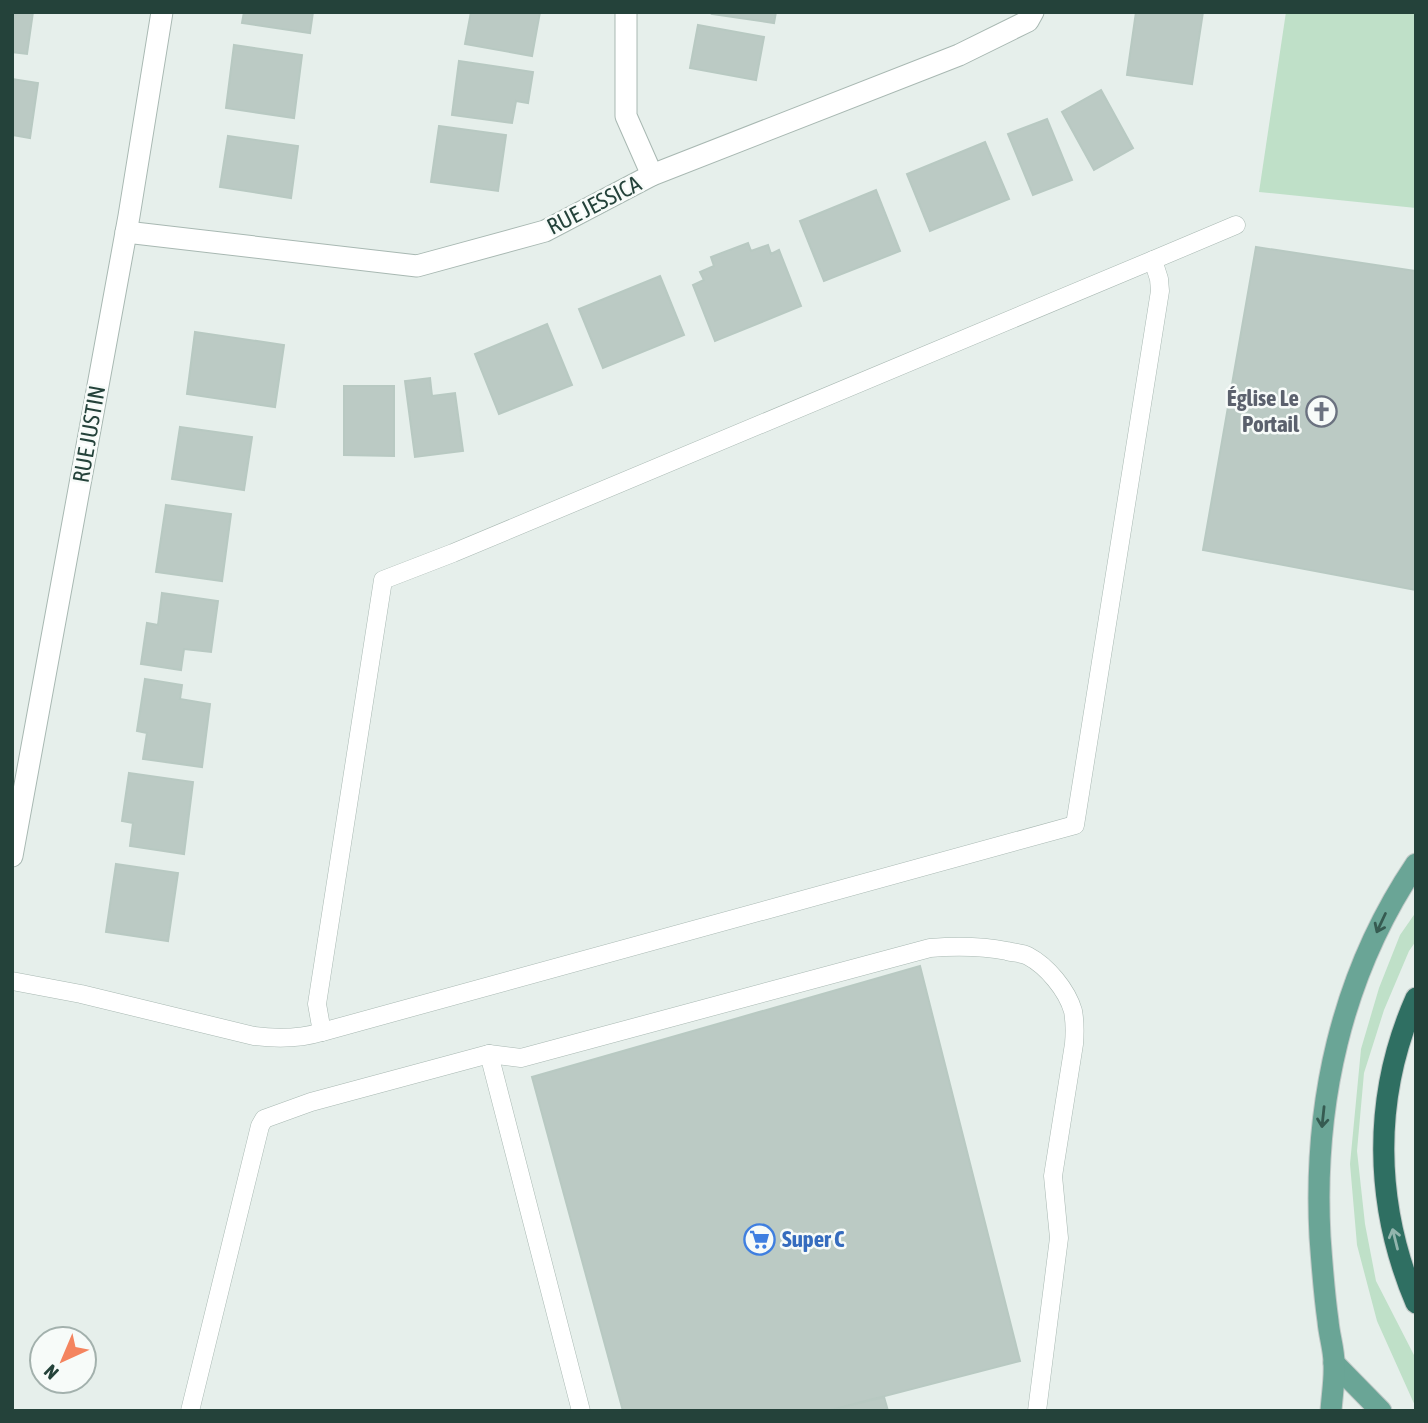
<svg xmlns="http://www.w3.org/2000/svg" width="1428" height="1423" font-family="'Asap Condensed',sans-serif">
	<style>
		.green { fill: #bfe0c8 }
		.building { fill: #bbcac4; stroke: #b8c9c2; stroke-width: 2 }
		.lines { fill: none; stroke-linecap: round; stroke-linejoin: round }
		.lane-casing { stroke: #a8b8b2; stroke-width: 19 }
		.street-casing { stroke: #a8b8b2; stroke-width: 23 }
		.primary-casing { stroke: #c2cac8; stroke-width: 23 }
		.highway-casing { stroke: #c2cac8; stroke-width: 23 }
		.lane { stroke: #fff; stroke-width: 18 }
		.street { stroke: #fff; stroke-width: 21 }
		.primary { stroke: #6aa596; stroke-width: 21 }
		.highway { stroke: #2f6f62; stroke-width: 21 }
		.oneway { stroke: #365b51 }
		.oneway2 { stroke: #93b5ae }
		.labels { text-anchor: middle; dominant-baseline: central; stroke-width: 5; stroke-linejoin: round; paint-order: stroke }
		.street-label { font-size: 23px; fill: #24423a; stroke: #f7fbf9 }
		.worship-label { font-size: 23px; font-weight: bold; fill: #5b616d; stroke: #f7fbf9; text-anchor: end }
		.shop-label { font-size: 23px; font-weight: bold; fill: #366cbe; stroke: #f7fbf9; text-anchor: start }
	</style>
	<rect width="100%" height="100%" fill="#e6efeb"/>
	<g class="green">
		<polygon points="1286,12 1416,12 1416,208 1259,192"/>
		<polygon points="1416,912 1416,941 1409,951 1384,1010 1364,1073 1357,1151 1365,1224 1376,1281 1416,1359 1416,1408 1377,1321 1357,1245 1350,1164 1361,1049 1379,988 1400,935"/>
	</g>
	<g class="building">
		<polygon points="12,12 33,12 27,54 12,52"/>
		<polygon points="244,12 313,12 310,33 242,23"/>
		<polygon points="471,12 540,12 532,56 465,44"/>
		<polygon points="713,12 776,12 774,23 712,14"/>
		<polygon points="1136,12 1203,12 1192,84 1127,75"/>
		<polygon points="698,25 764,37 756,80 690,68"/>
		<polygon points="234,45 302,55 294,118 226,108"/>
		<polygon points="459,61 533,72 528,103 516,101 512,123 452,115"/>
		<polygon points="12,79 38,83 30,138 12,135"/>
		<polygon points="1101,90 1133,148 1094,170 1062,112"/>
		<polygon points="1047,119 1072,180 1033,195 1008,134"/>
		<polygon points="439,126 506,135 498,191 431,182"/>
		<polygon points="228,136 298,146 291,198 220,187"/>
		<polygon points="985,142 1009,199 930,231 907,174"/>
		<polygon points="876,190 900,251 824,281 800,221"/>
		<polygon points="748,243 751,251 768,245 771,254 779,250 801,306 715,341 693,285 704,280 700,272 714,266 711,257"/>
		<polygon points="1256,247 1416,271 1416,590 1203,550"/>
		<polygon points="660,276 684,335 603,368 579,309"/>
		<polygon points="547,324 572,385 499,414 475,354"/>
		<polygon points="195,332 284,345 275,407 187,394"/>
		<polygon points="430,378 432,396 455,393 463,451 415,457 405,381"/>
		<polygon points="344,386 394,386 394,456 344,455"/>
		<polygon points="180,427 252,437 244,490 172,479"/>
		<polygon points="166,505 231,514 222,581 156,572"/>
		<polygon points="162,593 218,601 211,652 184,649 181,670 141,664 147,623 158,625"/>
		<polygon points="145,679 182,685 180,699 210,704 202,767 143,759 147,733 137,731"/>
		<polygon points="129,773 193,782 184,854 130,846 133,823 122,821"/>
		<polygon points="116,864 178,873 168,941 106,932"/>
		<polygon points="920,966 1020,1361 827,1411 623,1411 532,1077"/>
		<polygon points="884,1397 888,1411 827,1411"/>
	</g>
	<g class="lines">
		<defs>
			<g id="lane">
				<polygon points="1153,260 1159,279 1160,291 1075,825 322,1032 317,1004 383,580 453,553"/>
				<polyline points="1153,260 1236,225"/>
				<path d="M12,981L81,994L254,1036C277,1039 299,1039 322,1032"/>
				<polyline points="489,1054 581,1411"/>
				<path d="M190,1411L260,1126L264,1119L311,1102L489,1054L521,1058L930,948C956,946 981,946 1007,951C1014,953 1022,953 1028,956C1047,966 1067,990 1073,1011C1075,1022 1075,1032 1074,1044L1053,1176L1059,1238L1037,1411"/>
			</g>
			<g id="street">
				<polyline points="626,12 626,116 652,175"/>
				<polyline points="126,232 417,266 545,231 652,175 959,55 1028,21 1033,12"/>
				<polyline points="12,856 129,216 162,12"/>
			</g>
			<g id="primary">
				<polyline points="1334,1363 1381,1411"/>
				<path d="M1331,1411C1332,1395 1335,1379 1334,1363C1334,1349 1329,1335 1328,1321C1324,1293 1322,1265 1320,1237C1313,1105 1341,975 1416,864"/>
			</g>
			<path id="highway" d="M1416,998C1372,1097 1374,1204 1416,1303"/>
		</defs>
		<use href="#lane" class="lane-casing"/>
		<use href="#street" class="street-casing"/>
		<use href="#primary" class="primary-casing"/>
		<use href="#highway" class="highway-casing"/>
		<use href="#lane" class="lane"/>
		<use href="#street" class="street"/>
		<use href="#primary" class="primary"/>
		<use href="#highway" class="highway"/>
	</g>
	<defs><path id="oneway-shaft" d="M-6 0H5M1.5-3L5.5 0L1.5 3" fill="none" stroke-width="1.6" stroke-linecap="round" stroke-linejoin="round" transform="scale(1.75)"/></defs>
	<g class="oneway">
		<use href="#oneway-shaft" transform="translate(1381 923) rotate(115)"/>
		<use href="#oneway-shaft" transform="translate(1323 1117) rotate(96)"/>
	</g>
	<use class="oneway2" href="#oneway-shaft" transform="translate(1395 1239) rotate(-104)"/>
	<defs>
		<symbol id="church-ring" viewBox="-11 -11 22 22"><circle r="9.5" fill="#f7fbf9" stroke="#6b7280" stroke-width="1.5"/><path d="M-1.2-6h2.4v3.5h3.3v2.4h-3.3V6h-2.4V-.1h-3.3v-2.4h3.3Z" fill="#6b7280"/></symbol>
		<symbol id="supermarket-ring" viewBox="-11 -11 22 22"><circle r="9.5" fill="#f7fbf9" stroke="#3f7fe0" stroke-width="1.5"/><path d="M-6-5.5h2.5l.6 2H6L4.5 2H-2.5L-4.4-4H-6ZM-1.5 3.2a1.3 1.3 0 1 0 .1 0ZM3 3.2a1.3 1.3 0 1 0 .1 0Z" fill="#3f7fe0"/></symbol>
	</defs>
	<g fill-rule="evenodd">
		<use href="#church-ring" x="1304" y="394" width="35" height="35"/>
		<use href="#supermarket-ring" x="742" y="1222" width="35" height="35"/>
	</g>
	<g class="labels">
		<g class="street-label">
			<text transform="translate(594 205) rotate(-27)">RUE JESSICA</text>
			<text transform="translate(89 434) rotate(-80)">RUE JUSTIN</text>
		</g>
		<g class="worship-label">
			<text x="1299" y="398">Église Le<tspan x="1299" dy="26">Portail</tspan></text>
		</g>
		<g class="shop-label">
			<text x="782" y="1239">Super C</text>
		</g>
	</g>
	<rect width="1428" height="1423" fill="none" stroke="#24423a" stroke-width="28"/>
	<g transform="translate(63 1360) rotate(224)"><circle r="33" fill="#f7fbf9" stroke="#a3b1ad" stroke-width="2"/>
	<path d="M0-5L12 26L0 18L-12 26Z" fill="#f4845f"/>
	<text y="-10" font-size="19" font-weight="bold" text-anchor="middle" fill="#24423a">N</text>
	</g>
</svg>
